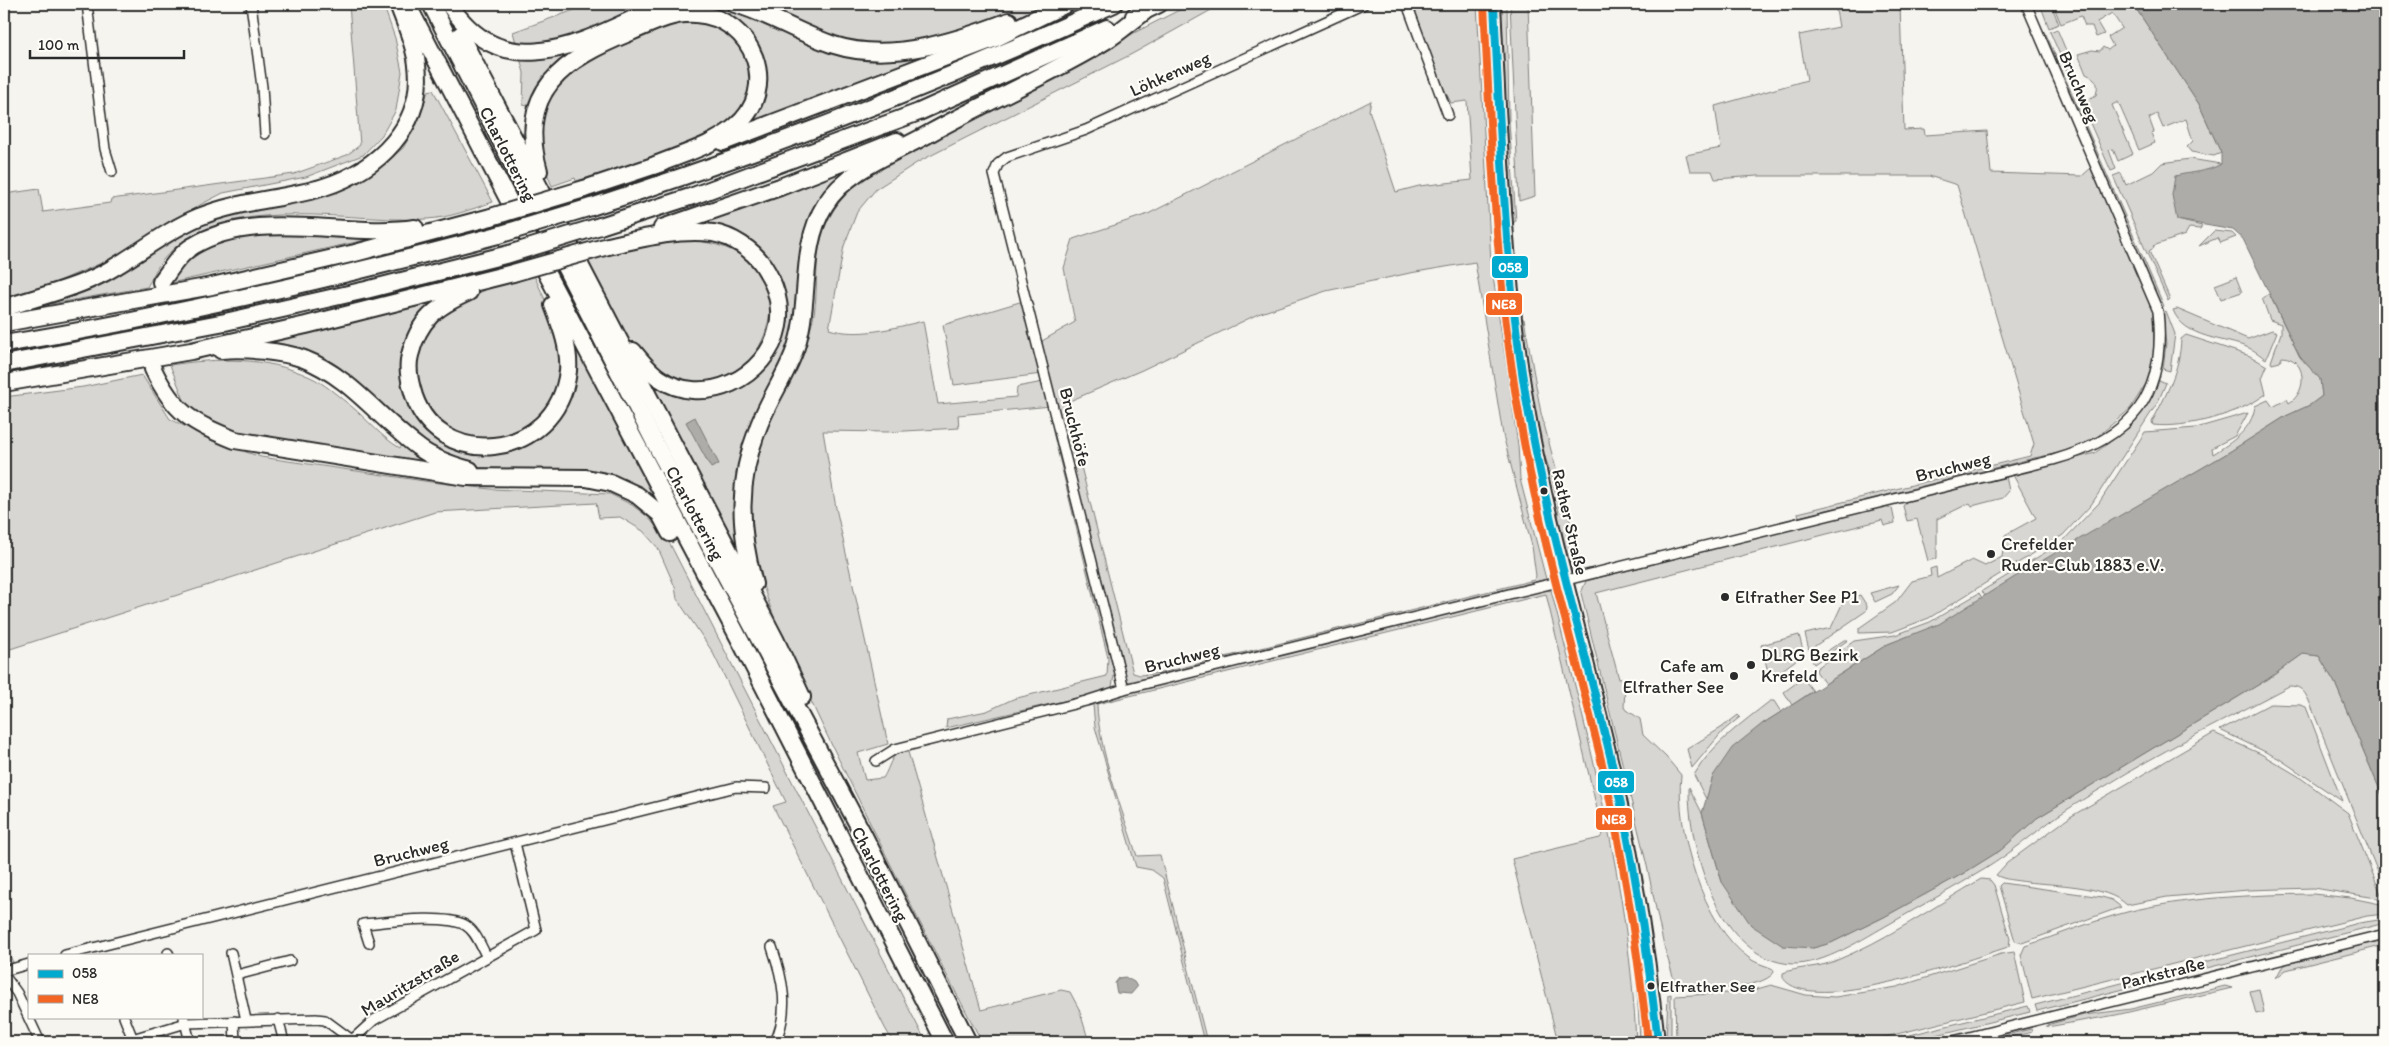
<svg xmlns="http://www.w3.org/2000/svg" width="2389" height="1046" font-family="Itim,sans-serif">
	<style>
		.green { fill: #d7d6d2; stroke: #81807e; fill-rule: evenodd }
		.water { fill: #adaca9; stroke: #797877 }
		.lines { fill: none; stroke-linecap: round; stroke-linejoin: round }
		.highway-tunnel { stroke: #cdccc8; stroke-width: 16; stroke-dasharray: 16 8; stroke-linecap: butt }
		.street-casing { stroke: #2b2b2b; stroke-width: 12 }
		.secondary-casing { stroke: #2b2b2b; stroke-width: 16 }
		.highway-casing { stroke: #2b2b2b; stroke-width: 20 }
		.street { stroke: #fdfcf7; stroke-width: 9 }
		.secondary { stroke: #fdfcf7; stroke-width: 12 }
		.highway { stroke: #fdfcf7; stroke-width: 16 }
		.highway-bridge-casing { stroke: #2b2b2b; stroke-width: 20; stroke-linecap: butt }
		.highway-bridge { stroke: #fdfcf7; stroke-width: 16 }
		.bus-1-casing { stroke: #fdfcf7; stroke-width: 11 }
		.bus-2-casing { stroke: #fdfcf7; stroke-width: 11 }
		.bus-1 { stroke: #00a9ce; stroke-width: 8 }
		.bus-2 { stroke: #f26522; stroke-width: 8 }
		.bus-dot { fill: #2b2b2b; stroke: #fdfcf7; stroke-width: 2 }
		.labels { text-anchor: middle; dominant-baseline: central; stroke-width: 4.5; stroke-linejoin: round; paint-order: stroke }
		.bus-label { font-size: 17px; fill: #2b2b2b; stroke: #fdfcf7; text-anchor: start }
		.street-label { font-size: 18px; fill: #2b2b2b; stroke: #fdfcf7 }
		.poi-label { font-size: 18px; fill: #2b2b2b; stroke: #fdfcf7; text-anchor: start }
		.line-badge { stroke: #fdfcf7; stroke-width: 2 }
		.badge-label { font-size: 14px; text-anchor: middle; font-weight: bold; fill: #fff }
	</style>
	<rect width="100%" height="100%" fill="#f5f4ef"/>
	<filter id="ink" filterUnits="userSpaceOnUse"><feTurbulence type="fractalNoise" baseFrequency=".02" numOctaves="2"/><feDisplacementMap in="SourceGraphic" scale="10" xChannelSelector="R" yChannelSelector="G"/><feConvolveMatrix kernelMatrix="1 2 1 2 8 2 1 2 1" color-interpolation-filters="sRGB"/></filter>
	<g filter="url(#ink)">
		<g class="green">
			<polygon points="349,4 383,4 395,38 402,72 396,110 382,135 363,155 306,177 223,193 200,205 111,259 52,284 4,298 4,194 39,189 43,212 110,203 111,199 294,174 347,155 360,145"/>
			<path d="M591,4L940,6L945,4H1048L859,86L723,129L659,157L576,181L575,178L552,186C541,161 539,137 545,110L523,105L524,73L513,32Z"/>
			<path d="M1191,4H1222L1132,54L918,162L876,189L857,212L844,246L829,329C859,338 893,328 923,321L938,404L1016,397L1017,387L1043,382L1051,406L958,415L959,428L887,432L823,431L836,508L888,744L858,753L865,780L883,778C891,766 891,749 908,752L981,1010L1061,990L1070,992L1079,1009L1089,1042H982C935,954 890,864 846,774C828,738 811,702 795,666C772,614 748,560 751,502C753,470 762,439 775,410C788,382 803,357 811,327C817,308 816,286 817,266C820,222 836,201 868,173L1057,72Z"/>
			<path d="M1410,4H1477L1491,263L1518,445L1520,479L1546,579L1132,684L1123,678L1051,381L1044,359L1042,341L1075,322L1064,268L1073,239L1148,214L1371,101L1369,110L1396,192L1419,186L1472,180L1467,101L1451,103L1437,74ZM1475,262L1503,435L1532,546L1536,576L1534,580L1161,673L1140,675L1133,673L1065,403L1142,370L1258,314L1326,291L1410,273Z"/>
			<polygon points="1484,4 1487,4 1500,254 1506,315 1530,463 1530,477 1527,478 1510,365 1495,230"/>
			<polygon points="1500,4 1507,4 1509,121 1516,221 1513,223"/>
			<polygon points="1510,4 1528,4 1535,196 1519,201"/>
			<polygon points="1862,4 1900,4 1904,130 1924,129 1925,135 1987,131 1991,173 2082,176 2092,167 2153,312 2154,358 2147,382 2130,409 2091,442 2074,450 2034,458 1799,517 1798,513 2030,456 2034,444 1957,185 1929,176 1758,176 1715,179 1712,171 1690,171 1686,155 1721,148 1715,106 1807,80 1799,35 1839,27 1836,10"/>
			<polygon points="2040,4 2052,7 2059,24 2049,28"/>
			<path d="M2062,4H2133L2199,104L2221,153L2214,156L2191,152L2187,147L2193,141L2186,119L2163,128L2157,114L2149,118L2154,132L2151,133L2155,143L2139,150L2118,102L2112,105L2133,154L2118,161L2113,149L2109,150L2116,169L2111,171L2050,32L2057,29L2087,100L2096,95C2099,83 2097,79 2086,74L2078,54L2092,50L2100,51L2103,47L2108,50L2113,46L2108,37L2122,28L2112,13L2097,22L2104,34L2096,37L2092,26H2085L2081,16L2061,24L2054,7Z"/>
			<polygon points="2046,34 2164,306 2160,308 2042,36"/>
			<path d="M433,90L493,202C472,209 449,218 427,219C348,223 219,190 162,261C156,268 152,279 147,287L34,307L193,224L239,209L339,189L375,172L403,148L417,124L428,91Z"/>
			<polygon points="2190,159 2221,164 2213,169 2177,220 2202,226 2200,229 2189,228 2185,235 2153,246 2154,248 2149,251 2170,299 2168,301 2113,176 2121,173 2126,185 2153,172 2162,163"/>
			<polygon points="850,167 820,205 793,343 760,414 739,551 651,382 722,391 779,330 759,255 686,226"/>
			<polygon points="2214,231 2232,233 2236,237 2220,243 2217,238 2199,246"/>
			<polygon points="235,232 388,235 166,284 185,259"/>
			<path d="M681,240C850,244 744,462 640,354C616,329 602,292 586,262L602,257L601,255L643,245Z"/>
			<polygon points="532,271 553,317 564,369 543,420 497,442 458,436 428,413 421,397 415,369 421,339 449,305"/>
			<polygon points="2236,277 2242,292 2221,299 2215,285"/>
			<path d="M2269,294L2300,357L2320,379L2322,396L2310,405L2286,416L2226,454L1985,596L1982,591L2061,543L2099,503L2145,432L2196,428L2248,413L2235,436L2212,448L2213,454C2232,442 2252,430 2255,406L2268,400L2273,407L2287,399L2289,403C2308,392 2307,358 2282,357L2280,362L2272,364L2271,362L2281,333V324L2270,320L2262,298Z"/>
			<path d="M439,300L415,330L416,410L481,450L554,418L569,329L663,514L630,487L477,476L238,437L187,407L170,365C217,358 265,356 310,377C324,383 338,396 351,406C368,420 381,437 400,448L408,436L361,394L257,344L351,323Z"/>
			<polygon points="1023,301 1042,374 954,385 943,325"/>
			<path d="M2177,309L2248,339L2272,330L2277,332L2266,359C2261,356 2256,351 2249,348C2226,338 2184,339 2173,310Z"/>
			<polygon points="2166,311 2175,334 2170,371 2163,369 2166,343 2161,314"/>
			<polygon points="1521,319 1524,319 1541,413 1581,562 1577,570 1569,566 1559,529 1558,504 1552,477 1540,443"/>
			<path d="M2186,335L2250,356L2267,366L2262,378L2266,394C2240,414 2185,429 2153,425L2152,422C2166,395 2180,370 2181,339Z"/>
			<polygon points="142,375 170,419 219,443 261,457 431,482 491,489 610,494 632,505 648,517 669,542 926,1042 893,1042 885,1028 773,806 786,802 712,651 677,599 675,587 658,548 643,531 620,517 599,518 596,503 435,512 4,651 4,397 83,387"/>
			<polygon points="2159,380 2166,383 2158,402 2091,505 2063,535 1929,618 1892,632 1859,633 1859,628 1896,602 1912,581 1931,576 1930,569 1936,567 1937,578 1972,560 1985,566 2002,557 2005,535 2036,518 2013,475 2095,453 2130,427 2145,407"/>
			<polygon points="1054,418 1115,670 1112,687 1107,691 946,728 947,719 987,711 1013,699 1107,676 1108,658 1053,432"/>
			<polygon points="2006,476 2009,491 2003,498 1972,506 1970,503 1937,519 1937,558 1928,561 1917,519 1907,521 1903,506 1908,499"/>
			<polygon points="1534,497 1554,564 1552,574 1532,498"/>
			<path d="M1884,506L1892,508L1895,523L1884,526L1882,520L1596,593L1619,679L1629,677L1631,685L1625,686L1624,708L1640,719L1643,735L1666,757L1681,775C1675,829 1703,926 1749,958C1757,964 1765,965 1773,969L1774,972C1764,990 1695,991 1676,987L1663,942L1647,866L1581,593L1586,581Z"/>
			<polygon points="1899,585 1892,594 1875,602 1870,593"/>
			<path d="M1545,590H1551C1588,739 1630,889 1636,1042H1558L1512,859L1600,838L1603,834L1546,594L1097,704C1098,748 1123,813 1137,856L1160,855L1207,1042H1204L1163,878L1152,870L1136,867L1095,727L1093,705L1101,699Z"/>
			<path d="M1556,592L1562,601C1600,750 1634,889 1645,1042H1640C1634,889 1594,741 1556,592Z"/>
			<polygon points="1979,593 1982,598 1939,625 1888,644 1825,684 1816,671 1817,668 1854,641 1895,635 1930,622"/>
			<polygon points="1860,595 1867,606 1866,611 1809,650 1805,634 1831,628 1844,600"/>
			<polygon points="1799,635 1804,654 1770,679 1761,645"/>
			<polygon points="1844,640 1848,640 1814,664 1812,661"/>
			<path d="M2303,654L2319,656L2335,683L2385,802V890L2309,701C2304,690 2300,686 2289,686C2235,715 2179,742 2127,773C2104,787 2081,800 2059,815C2034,833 2011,853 1985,869C1954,888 1922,905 1891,923C1864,938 1824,965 1793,964C1719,961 1688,848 1689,787L1702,813L1722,882L1813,948L1831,943L1884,917L1964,873L2001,850L2037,818L2268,679Z"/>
			<polygon points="1803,678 1813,691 1792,705 1784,692"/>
			<path d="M1770,701H1774L1781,712L1762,724L1713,776L1707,801L1694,775C1712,744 1742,723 1770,701Z"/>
			<polygon points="2270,704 2301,705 2306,707 2342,801 2278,758 2220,730"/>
			<polygon points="1738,715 1740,717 1723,731 1692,768 1687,749 1721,728"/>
			<path d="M2214,733L2261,754L2298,776L2348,813L2383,899L2313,888L2248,890L2167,897L2127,905C2106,885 2054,885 2026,882C2016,880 2004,880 1996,875L2007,863L2070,817Z"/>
			<path d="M1981,879L1990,880L1994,885L2010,939L2009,946L2005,948C1967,960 1809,1017 1783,978V973C1796,967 1819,968 1835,961C1886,940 1934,907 1981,879Z"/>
			<polygon points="2002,883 2102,897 2112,900 2121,907 2022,943 2015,941 1999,886"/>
			<path d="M2313,894L2351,898L2385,905V914L2367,916L2032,999L2021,955L2025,946C2059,935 2092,921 2127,912C2187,897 2251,895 2313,894Z"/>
			<polygon points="2385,919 2385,923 2037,1011 2035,1005 2359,923"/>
			<polygon points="2385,939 2385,945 2286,970 2276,978 2282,967 2287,964"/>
			<polygon points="4,944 13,962 4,965"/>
			<polygon points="2014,952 2025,1002 1865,1042 1676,1042 1675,996 1747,992 1771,985 1806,995 1835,997 1897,987 2001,954"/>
			<polygon points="2225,986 2232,988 2116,1015 2047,1027 2047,1025 2084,1015 2131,1009"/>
			<polygon points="2259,989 2264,1012 2256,1014 2250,991"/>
			<polygon points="1671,994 1671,1042 1666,1042 1668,995"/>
			<polygon points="2028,1006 2030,1012 1908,1042 1881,1042"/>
			<polygon points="2031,1029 2032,1032 1989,1042 1978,1042"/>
		</g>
		<g class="water">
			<path d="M2133,4H2385V802L2335,683L2319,656L2303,654L2268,679L2037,818L2001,850L1964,873L1884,917L1831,943L1813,948L1783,946L1751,925L1722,882L1702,813L1713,776L1732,748L1762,724L1888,644L1939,624L2026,570L2226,454L2286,416L2310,405L2322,396L2320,379L2300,357L2243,239L2233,230L2177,220L2172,195L2175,176C2190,172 2208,172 2221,164V153L2199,104Z"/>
			<polygon points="695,417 719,464 711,468 686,422"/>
			<polygon points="1125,977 1134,982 1137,987 1131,994 1117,993 1115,983 1119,978"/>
		</g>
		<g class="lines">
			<path class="highway-tunnel" d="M153,369C151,340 153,314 160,285"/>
			<defs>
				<g id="street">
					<polyline points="87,4 105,149 112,172"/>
					<polyline points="251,4 262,87 265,134"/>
					<polyline points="1407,4 1448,115"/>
					<polyline points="1124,689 994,174 998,164 1007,157 1086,130 1364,4"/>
					<path d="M876,761L895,749L1086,701L1124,689L2053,460C2132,438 2167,395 2158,311L2026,4"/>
					<path d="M369,943L363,924C388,922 444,914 465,925C476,931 481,947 487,957"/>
					<path d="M772,947C783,979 790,1010 775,1042"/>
					<polyline points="168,953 169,955"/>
					<polyline points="231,953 246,1020"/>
					<polyline points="65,955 736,787 766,788"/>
					<polyline points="4,971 29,964"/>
					<polyline points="4,975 17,993 40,1042"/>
					<polyline points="237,975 290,961"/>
					<polyline points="124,1017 134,1042"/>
					<polyline points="184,1018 190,1042"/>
					<polyline points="278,1019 284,1042"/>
					<polyline points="234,1021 235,1042"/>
					<polyline points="352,1040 374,1020 536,930 515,843"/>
					<polyline points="122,1042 186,1023 316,1019 325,1020 352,1040"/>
					<polyline points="1949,1042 2385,934"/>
				</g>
				<path id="secondary" d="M1494,4C1501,145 1505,287 1531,426C1554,545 1589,662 1616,781C1635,867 1649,954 1658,1042"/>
				<g id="highway">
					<polyline points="407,4 549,278 741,642 945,1042"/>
					<polyline points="431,4 656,445 863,834 968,1042"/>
					<path d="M449,4C506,91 587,39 659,7L674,4"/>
					<path d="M735,4C770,14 800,34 834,45C890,63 957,41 1009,21"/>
					<polyline points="1134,16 1159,4"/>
					<polyline points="460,35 775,639 802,697"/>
					<polyline points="723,142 996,38 1066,4"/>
					<path d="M539,171C516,91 564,59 631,32C652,23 673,12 696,14C754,18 781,89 735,127C713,146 679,155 653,166"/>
					<polyline points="584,189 662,163"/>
					<path d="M591,207C772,149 941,83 1114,4"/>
					<polyline points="600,226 693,196 919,112 1107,28"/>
					<polyline points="662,228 780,187 897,141"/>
					<path d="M608,246C643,238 677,229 713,233C732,236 753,250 763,265C775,283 782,305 778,326C768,378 703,409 659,378C649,371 641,361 633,351"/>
					<path d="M161,282C170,270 179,254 193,246C255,208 345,238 415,228"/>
					<path d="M469,292C436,307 419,319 410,355C407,366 409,378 412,389C433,473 557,463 568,371C570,349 561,326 553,305"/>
					<path d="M4,308C37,297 73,289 104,273C136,256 165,231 199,217C240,200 282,200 324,187C377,170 425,126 417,65C415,45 405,23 398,4"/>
					<polyline points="4,323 212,286 355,253 491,217"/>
					<path d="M4,344C171,317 335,278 498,235"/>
					<path d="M221,350C244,348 282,351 304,359C349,376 380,419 418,447C432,458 452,465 470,470"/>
					<polyline points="4,364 225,322 366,290 509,254"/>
					<path d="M153,369C174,413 191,422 235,440L466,477L586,478L611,483L637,495L660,514L670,533"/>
					<polyline points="4,383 191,351 306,325 513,273"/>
					<path d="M754,584C739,529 737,482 758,428C767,403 783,380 793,355C813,307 797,250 825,205C848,168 896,153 932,132C989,100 1052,74 1107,40C1120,32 1132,21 1144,12"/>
				</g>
			</defs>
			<use href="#street" class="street-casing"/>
			<use href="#secondary" class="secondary-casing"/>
			<use href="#highway" class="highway-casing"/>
			<use href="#street" class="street"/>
			<use href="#secondary" class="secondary"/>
			<use href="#highway" class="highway"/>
			<defs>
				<g id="highway-bridge">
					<polyline points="491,217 584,189"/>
					<polyline points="498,235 591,207"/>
					<polyline points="509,254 600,226"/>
					<polyline points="513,273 608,246"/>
				</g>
			</defs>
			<use href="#highway-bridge" class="highway-bridge-casing"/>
			<use href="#highway-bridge" class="highway-bridge"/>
			<defs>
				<path id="bus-1" d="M1494,4C1501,145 1505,287 1531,426C1553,545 1589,662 1616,781C1635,867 1648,954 1658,1042"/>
				<path id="bus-2" d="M1484,4C1491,145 1496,287 1521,426C1542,546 1579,663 1606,781C1625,867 1638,955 1648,1042"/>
			</defs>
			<use href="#bus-1" class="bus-1-casing"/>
			<use href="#bus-2" class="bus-2-casing"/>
			<use href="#bus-1" class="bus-1"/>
			<use href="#bus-2" class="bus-2"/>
		</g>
	</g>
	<g class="bus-dot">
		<circle cx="1544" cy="491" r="4.5"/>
		<circle cx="1991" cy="554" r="5"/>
		<circle cx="1725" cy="597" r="5"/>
		<circle cx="1751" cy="665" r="5"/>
		<circle cx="1734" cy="676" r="5"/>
		<circle cx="1651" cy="986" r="4.5"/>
	</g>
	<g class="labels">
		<g class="bus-label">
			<text x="1660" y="986">Elfrather See</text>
		</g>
		<g class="street-label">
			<text transform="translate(1170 74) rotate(-24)">Löhkenweg</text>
			<text transform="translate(2079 87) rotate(67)">Bruchweg</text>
			<text transform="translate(508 154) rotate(63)">Charlottering</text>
			<text transform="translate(1075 427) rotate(76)">Bruchhöfe</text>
			<text transform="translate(1953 467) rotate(-14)">Bruchweg</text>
			<text transform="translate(695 513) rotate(62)">Charlottering</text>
			<text transform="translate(1570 522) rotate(77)">Rather Straße</text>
			<text transform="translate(1182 658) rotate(-14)">Bruchweg</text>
			<text transform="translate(411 852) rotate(-14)">Bruchweg</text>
			<text transform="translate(880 874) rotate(63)">Charlottering</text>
			<text transform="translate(2163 973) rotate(-14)">Parkstraße</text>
			<text transform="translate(410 983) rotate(-31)">Mauritzstraße</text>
		</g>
		<g class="poi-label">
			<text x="2001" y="544">Crefelder<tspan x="2001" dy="21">Ruder-Club 1883 e.V.</tspan></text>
			<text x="1735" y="597">Elfrather See P1</text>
			<text x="1761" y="655">DLRG Bezirk<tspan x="1761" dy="21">Krefeld</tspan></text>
			<text x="1724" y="666" text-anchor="end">Cafe am<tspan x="1724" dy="21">Elfrather See</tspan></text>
		</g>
	</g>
	<g class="line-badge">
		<rect x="1491" y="255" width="38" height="24" rx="5" fill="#00a9ce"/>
		<rect x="1485" y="292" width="38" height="24" rx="5" fill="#f26522"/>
		<rect x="1597" y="770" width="38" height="24" rx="5" fill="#00a9ce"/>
		<rect x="1595" y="807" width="38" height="24" rx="5" fill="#f26522"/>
	</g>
	<g class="badge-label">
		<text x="1510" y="272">058</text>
		<text x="1504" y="309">NE8</text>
		<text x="1616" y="787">058</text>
		<text x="1614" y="824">NE8</text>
	</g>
	<rect width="2389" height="1046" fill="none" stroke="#fdfcf7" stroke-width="20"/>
	<rect x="10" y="10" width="2369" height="1026" fill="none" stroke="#2b2b2b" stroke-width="2" filter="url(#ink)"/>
	<rect x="28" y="954" width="175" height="65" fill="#fdfcf7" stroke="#a9a8a5"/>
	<rect x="38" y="970" width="25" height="8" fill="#00a9ce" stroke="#a9a8a5"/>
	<text x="72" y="978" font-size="15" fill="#2b2b2b">058</text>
	<rect x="38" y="995" width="25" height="8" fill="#f26522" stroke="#a9a8a5"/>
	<text x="72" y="1004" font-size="15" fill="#2b2b2b">NE8</text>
	<path d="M30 50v8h154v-8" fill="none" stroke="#2b2b2b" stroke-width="2.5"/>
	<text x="38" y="50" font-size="15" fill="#2b2b2b" stroke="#fdfcf7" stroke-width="4" paint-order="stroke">100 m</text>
</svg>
